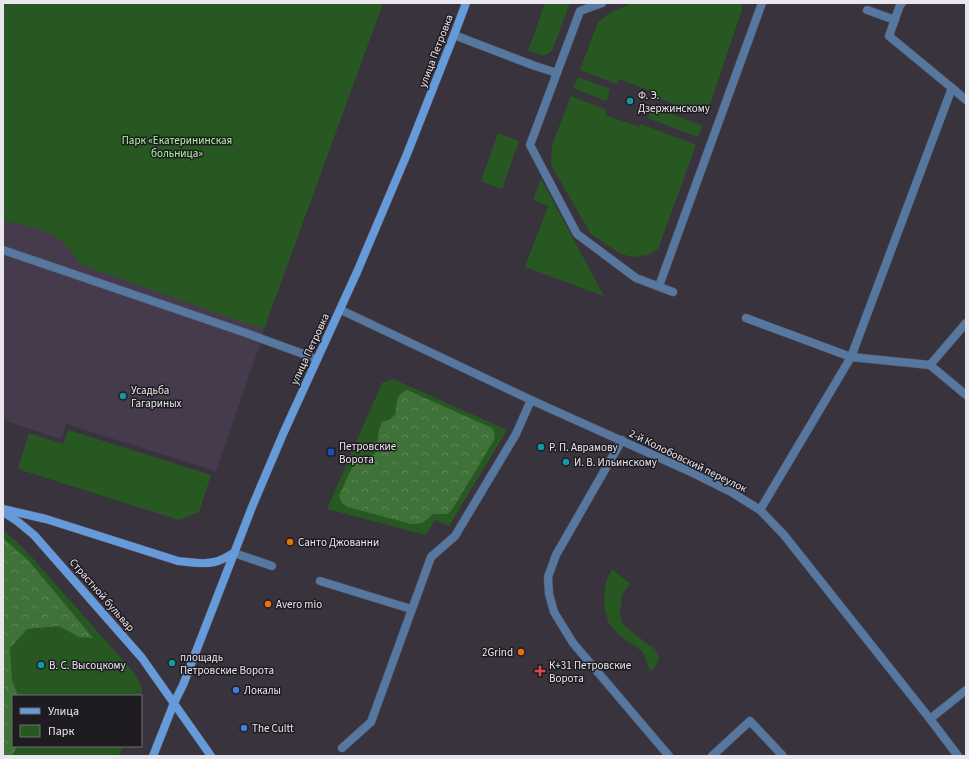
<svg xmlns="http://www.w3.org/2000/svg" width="969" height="759" font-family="'Source Sans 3',sans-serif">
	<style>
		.built { fill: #453b4c }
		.green { fill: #285822 }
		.forest { fill: url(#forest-crowns) }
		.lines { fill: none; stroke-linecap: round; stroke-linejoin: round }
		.lane-casing { stroke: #55505a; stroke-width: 9 }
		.street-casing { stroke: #55505a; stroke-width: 9 }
		.secondary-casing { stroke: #55505a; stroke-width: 9 }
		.lane { stroke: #5677a0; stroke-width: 8 }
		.street { stroke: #5677a0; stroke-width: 8 }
		.secondary { stroke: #669bdb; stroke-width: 8 }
		.culture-dot { fill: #0f9aa8; stroke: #1f1c21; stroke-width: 1.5 }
		.transit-dot { fill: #1a4fb4; stroke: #1f1c21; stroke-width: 1.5 }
		.food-dot { fill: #e8710a; stroke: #1f1c21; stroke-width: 1.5 }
		.health-dot { fill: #e0444e; stroke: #1f1c21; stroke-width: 1.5 }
		.shop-dot { fill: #3f7fe0; stroke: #1f1c21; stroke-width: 1.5 }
		.labels { text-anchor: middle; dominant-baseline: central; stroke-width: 3; stroke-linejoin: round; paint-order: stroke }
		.street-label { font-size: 11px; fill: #eae6ed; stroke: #1f1c21 }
		.poi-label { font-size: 11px; fill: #eae6ed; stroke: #1f1c21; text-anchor: start }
		.park-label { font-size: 11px; fill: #adf7a3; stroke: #1f1c21 }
	</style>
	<defs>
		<pattern id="forest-crowns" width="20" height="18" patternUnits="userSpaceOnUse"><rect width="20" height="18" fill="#3f7238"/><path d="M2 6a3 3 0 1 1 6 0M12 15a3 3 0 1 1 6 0" fill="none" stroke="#5b8655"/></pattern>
	</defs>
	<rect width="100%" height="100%" fill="#39333e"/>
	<polygon class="built" points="3,3 383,3 264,329 259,347 216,471 66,424 61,439 3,420"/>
	<g class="green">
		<path d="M3,3H383L264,329L239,321L80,264C66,242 54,232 28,226C20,224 12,221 3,222Z"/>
		<polygon points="545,3 570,3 552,51 544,56 528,51"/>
		<polygon points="634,3 741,3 742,10 706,116 653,96 654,92 619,79 617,84 580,70 598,22 613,11"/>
		<polygon points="578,77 610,89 606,101 573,88"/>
		<polygon points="571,96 607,110 605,115 639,127 641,124 696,145 658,249 648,255 633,257 621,254 591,234 551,165 552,145"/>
		<polygon points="652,106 703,126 698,137 648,118"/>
		<polygon points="498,133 519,141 502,189 481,181"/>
		<polygon points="541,179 604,296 525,267 548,206 533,200"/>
		<polygon points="393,379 507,430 449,526 435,520 426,535 327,509 382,383"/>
		<polygon points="68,430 211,475 199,512 179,520 18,469 29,433 63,444"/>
		<polygon points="3,530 16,541 28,553 135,674 142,688 141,699 141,696 13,696 13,746 123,746 119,756 3,756"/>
		<polygon points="612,569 630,584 622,595 620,613 622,623 633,633 656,650 659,657 656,665 651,672 643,652 618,634 608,622 604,603 605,586 608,577"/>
	</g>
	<g class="forest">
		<path d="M407,390L492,428L495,434L494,440L453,508L448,514H433C424,523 423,524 411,524L348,507L342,503L339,496L355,461L361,457H369L376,453L379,429L382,422L389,420L395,415C398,402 394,396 407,390Z"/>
		<polygon points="3,538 28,560 93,638 79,637 59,626 27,629 10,648 12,680 18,696 13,696 13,746 17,746 12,756 3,756"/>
	</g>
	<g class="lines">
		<defs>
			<g id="lane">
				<polyline points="602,3 580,11 530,145 577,234 636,278 673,292"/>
				<polyline points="867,10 895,20"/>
				<polyline points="454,35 535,66 557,73"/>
				<polyline points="952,88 966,100"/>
				<polyline points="3,250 246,333 317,359"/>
				<polyline points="659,286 762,3"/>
				<polyline points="746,318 851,357 930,365 966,395"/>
				<polyline points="930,365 966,323"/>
				<polyline points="760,510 851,357 952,88 889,36 900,5 902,3"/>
				<polyline points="234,553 272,566"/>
				<polyline points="320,581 411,609"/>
				<polyline points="930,719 966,690"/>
				<polyline points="342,748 371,722 431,557 455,536 516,434 531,400"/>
				<polyline points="712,756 750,721 783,756"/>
			</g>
			<g id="street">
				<polyline points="341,310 531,400 691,472 733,493 760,510 784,535 930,719 958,756"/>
				<polyline points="622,440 556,555 548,577 549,594 554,612 573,643 669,756"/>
			</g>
			<g id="secondary">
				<path d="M3,509L46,519L178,561C190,562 202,565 214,562C221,561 228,556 234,553"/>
				<polyline points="3,512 17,521 34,535 142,658 211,756"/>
				<polyline points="153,756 174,703 183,685 252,507 283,434 357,272 407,154 454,35 466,3"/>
			</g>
		</defs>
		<use href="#lane" class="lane-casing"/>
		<use href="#street" class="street-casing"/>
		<use href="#secondary" class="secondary-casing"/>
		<use href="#lane" class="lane"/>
		<use href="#street" class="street"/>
		<use href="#secondary" class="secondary"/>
	</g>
	<g class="culture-dot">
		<circle cx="630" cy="101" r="4"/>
		<circle cx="123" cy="396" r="4"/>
		<circle cx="541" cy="447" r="4"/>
		<circle cx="566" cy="462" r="4"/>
		<circle cx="172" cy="663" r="4"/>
		<circle cx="41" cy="665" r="4"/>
	</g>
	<rect class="transit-dot" x="327" y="448" width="8" height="8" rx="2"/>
	<g class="food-dot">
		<circle cx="290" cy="542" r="4"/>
		<circle cx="268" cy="604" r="4"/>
		<circle cx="521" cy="652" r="4"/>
	</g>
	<path class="health-dot" d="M538 665h4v4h4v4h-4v4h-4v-4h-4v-4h4z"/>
	<g class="shop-dot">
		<circle cx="236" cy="690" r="4"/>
		<circle cx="244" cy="728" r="4"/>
	</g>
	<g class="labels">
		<g class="street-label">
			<text transform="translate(436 51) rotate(-69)">улица Петровка</text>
			<text transform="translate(310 349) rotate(-65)">улица Петровка</text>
			<text transform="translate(688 461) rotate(26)">2-й Колобовский переулок</text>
			<text transform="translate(102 595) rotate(49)">Страстной бульвар</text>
		</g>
		<g class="poi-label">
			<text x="638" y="95">Ф. Э.<tspan x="638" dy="13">Дзержинскому</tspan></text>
			<text x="131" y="390">Усадьба<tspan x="131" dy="13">Гагариных</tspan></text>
			<text x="339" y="446">Петровские<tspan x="339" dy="13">Ворота</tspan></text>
			<text x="549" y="447">Р. П. Аврамову</text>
			<text x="574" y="462">И. В. Ильинскому</text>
			<text x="298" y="542">Санто Джованни</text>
			<text x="276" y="604">Avero mio</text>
			<text x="513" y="652" text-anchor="end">2Grind</text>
			<text x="180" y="657">площадь<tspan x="180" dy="13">Петровские Ворота</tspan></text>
			<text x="49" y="665">В. С. Высоцкому</text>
			<text x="549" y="665">К+31 Петровские<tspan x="549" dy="13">Ворота</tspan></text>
			<text x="244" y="690">Локалы</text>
			<text x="252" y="728">The Cultt</text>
		</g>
		<g class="park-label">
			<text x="177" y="140">Парк «Екатерининская<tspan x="177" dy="13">больница»</tspan></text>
		</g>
	</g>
	<rect width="969" height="759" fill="none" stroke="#eae6ed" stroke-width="8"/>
	<rect x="12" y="695" width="130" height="52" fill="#1f1c21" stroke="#706d73"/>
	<rect x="20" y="708" width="20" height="6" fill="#669bdb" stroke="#706d73"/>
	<text x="48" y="715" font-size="12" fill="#eae6ed">Улица</text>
	<rect x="20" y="725" width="20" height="12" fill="#285822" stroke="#706d73"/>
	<text x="48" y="735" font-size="12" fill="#eae6ed">Парк</text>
</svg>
